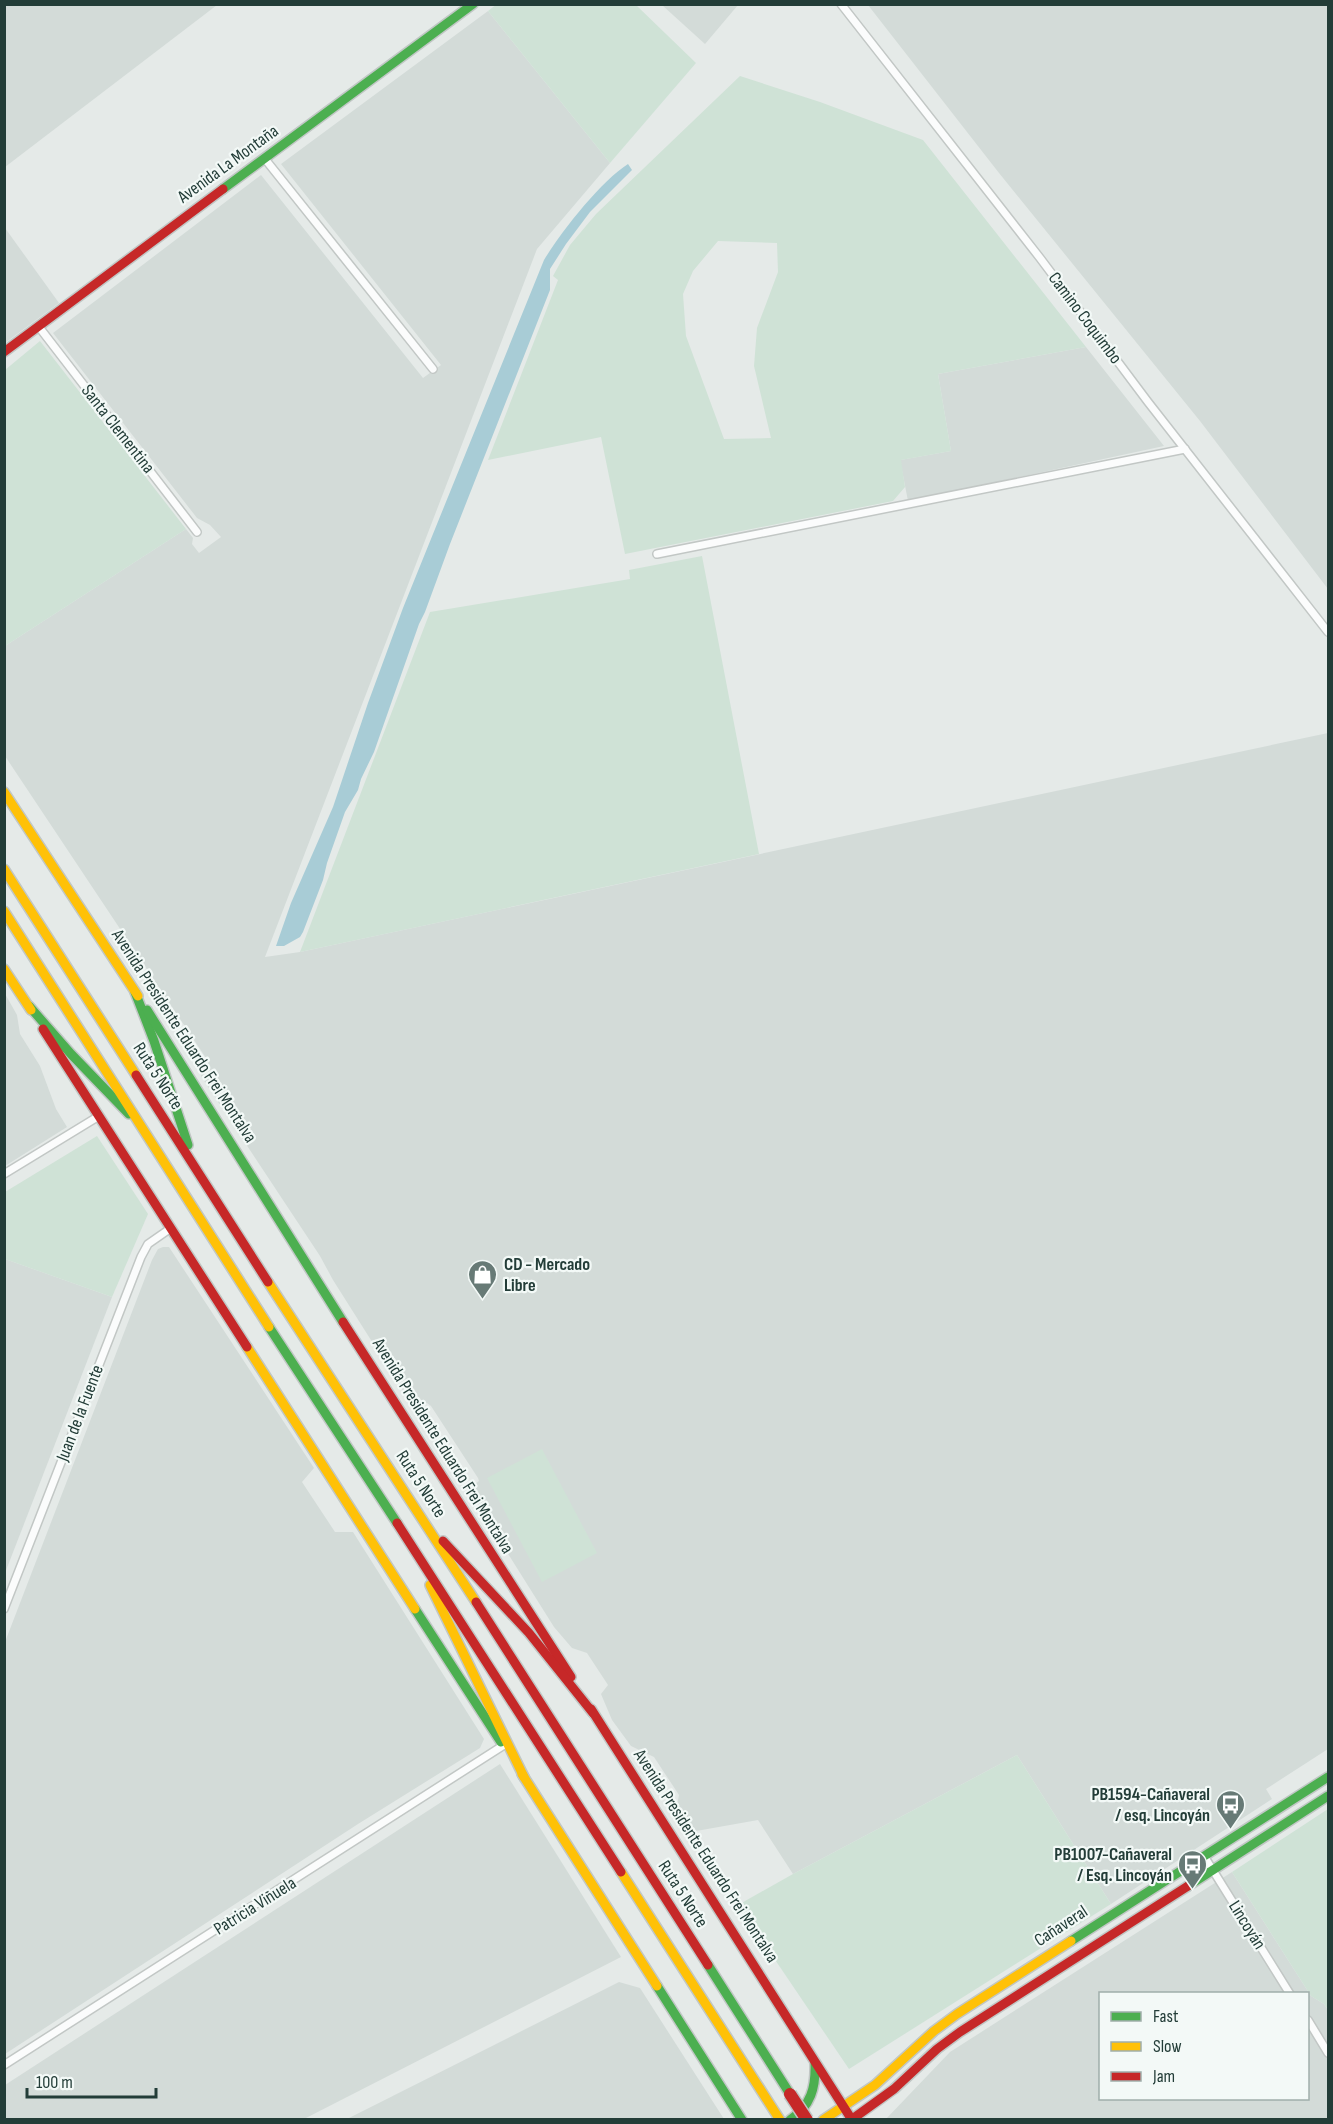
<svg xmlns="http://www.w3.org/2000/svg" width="1333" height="2124" font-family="'Sofia Sans Condensed',sans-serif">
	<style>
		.built { fill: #d3dbd8; fill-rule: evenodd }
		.green { fill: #cfe2d6; fill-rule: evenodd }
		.water { fill: #a8ccd6 }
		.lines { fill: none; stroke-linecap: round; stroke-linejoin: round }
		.street-casing { stroke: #c2c7c5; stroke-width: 10 }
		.fast-casing { stroke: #c1c7c5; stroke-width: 12 }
		.slow-casing { stroke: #c1c7c5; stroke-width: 12 }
		.jam-casing { stroke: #c1c7c5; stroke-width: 12 }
		.street { stroke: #fbfcfc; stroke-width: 7 }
		.fast { stroke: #4caf50; stroke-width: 9 }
		.slow { stroke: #ffc107; stroke-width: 9 }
		.jam { stroke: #c62828; stroke-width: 9 }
		.jam-bridge-casing { stroke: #bdc6c4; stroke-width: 15; stroke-linecap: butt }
		.jam-bridge { stroke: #c62828; stroke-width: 12 }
		.labels { text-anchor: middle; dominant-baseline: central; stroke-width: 4.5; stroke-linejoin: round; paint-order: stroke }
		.street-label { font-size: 18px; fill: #233d38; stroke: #f3f9f7 }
		.poi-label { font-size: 18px; font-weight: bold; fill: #233d38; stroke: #f3f9f7; text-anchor: end }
	</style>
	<rect width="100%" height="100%" fill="#e5eae8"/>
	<g class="built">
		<polygon points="5,4 217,4 217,5 5,167"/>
		<polygon points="662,5 738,5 705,44"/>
		<polygon points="868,5 1328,5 1328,589 1200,421 999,173"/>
		<polygon points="488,11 610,163 537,249 265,957 300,952 1328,733 1328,1749 1266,1789 1272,1799 1111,1904 1017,1755 793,1874 758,1820 685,1833 676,1811 679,1795 654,1757 631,1746 612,1720 601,1694 608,1685 587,1653 572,1648 554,1627 478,1506 474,1489 474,1485 479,1481 478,1478 431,1406 427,1403 412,1405 333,1280 320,1256 201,1076 206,1058 5,756 5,646 186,529 193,538 192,544 199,553 221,537 210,525 197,518 53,333 261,175 423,378 441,365 281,164"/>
		<polygon points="5,228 59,303 5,343 4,343"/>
		<polygon points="1086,347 1164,446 908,501 900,460 951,451 938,374"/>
		<polygon points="4,992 17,1015 20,1034 40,1066 56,1109 67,1127 5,1166"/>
		<polygon points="163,1247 169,1247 314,1468 302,1482 335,1532 353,1532 484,1739 480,1748 358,1824 5,2054 5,1642 152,1260 158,1249"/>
		<polygon points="5,1259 112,1297 5,1573"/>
		<polygon points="500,1764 621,1957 304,2119 5,2119 5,2085"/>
		<path d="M1232,1872L1311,1996L1324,2004L1328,2010V2119L885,2120L950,2052ZM1100,1994H1308V2098H1100Z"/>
		<polygon points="619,1982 640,1988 724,2119 347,2119"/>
	</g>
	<g class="green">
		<polygon points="497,4 636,5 696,63 610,163 488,11"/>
		<path d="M740,76L820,102L923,140L1086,347L938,374L951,451L901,460L905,487L893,501L625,554L601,437L488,460L558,280L553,276L570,245L596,214ZM718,241L777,243L778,272L757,328L754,366L771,438L724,439L686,336L683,294L693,271Z"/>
		<polygon points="40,341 186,529 5,646 5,370"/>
		<polygon points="702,556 759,854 300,952 430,612 630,579 629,570"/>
		<polygon points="97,1136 148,1214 112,1297 5,1259 5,1192"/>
		<polygon points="542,1449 597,1553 542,1582 487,1478"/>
		<polygon points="1017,1755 1111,1904 849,2069 738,1905 793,1874"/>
		<polygon points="1328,1809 1328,2010 1324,2004 1311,1996 1232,1872"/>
	</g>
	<path class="water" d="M628,164L632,170L590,212L566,244L550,269V290L450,544L425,612L419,624L374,752L361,779L358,790L345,812L327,863L323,880L303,932L300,937L284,946H276L291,903L333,807L368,703L403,608L544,260C561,232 601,181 628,164Z"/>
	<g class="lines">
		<defs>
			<g id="street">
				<polyline points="841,4 1040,258 1148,402 1328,632"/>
				<polyline points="265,159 433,369"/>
				<polyline points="39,327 197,532"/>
				<polyline points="657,554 1185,449"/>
				<polyline points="4,1174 99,1116"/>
				<polyline points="4,1609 141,1257 148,1244 171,1228"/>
				<polyline points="1204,1856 1290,1994"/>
				<polyline points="1308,2020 1328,2053"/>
				<polyline points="4,2065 504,1745"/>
			</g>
			<g id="fast">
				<polyline points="223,189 473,4"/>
				<polyline points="135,992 154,1041 188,1145"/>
				<polyline points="29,1006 71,1054 129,1114"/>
				<polyline points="147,1010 343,1322"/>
				<polyline points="269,1327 397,1523"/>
				<polyline points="415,1609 501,1742"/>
				<polyline points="1188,1886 1328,1796"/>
				<polyline points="1071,1941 1328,1777"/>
				<polyline points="708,1965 790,2094"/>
				<polyline points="657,1986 742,2120"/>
				<path d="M790,2120C811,2106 816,2087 815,2063"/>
			</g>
			<g id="slow">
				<polyline points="4,792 138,996"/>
				<polyline points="4,869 136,1075"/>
				<polyline points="4,911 269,1327"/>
				<polyline points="4,969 31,1010"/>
				<polyline points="268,1282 476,1602"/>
				<polyline points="247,1347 415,1609"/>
				<polyline points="430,1585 524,1777"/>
				<polyline points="522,1774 657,1986"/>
				<polyline points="621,1872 780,2120"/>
				<polyline points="823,2120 875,2085 934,2031 957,2014 1071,1941"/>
			</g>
			<g id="jam">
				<polyline points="4,352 223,189"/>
				<polyline points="43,1029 247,1347"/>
				<polyline points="136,1075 268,1282"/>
				<polyline points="343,1322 571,1677"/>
				<polyline points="397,1523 621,1872"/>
				<polyline points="443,1541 529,1633 593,1713"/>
				<polyline points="476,1602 708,1965"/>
				<polyline points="591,1709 852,2120"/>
				<polyline points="851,2120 894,2089 937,2049 960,2032 1188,1886"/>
			</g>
		</defs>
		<use href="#street" class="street-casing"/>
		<use href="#fast" class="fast-casing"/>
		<use href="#slow" class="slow-casing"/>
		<use href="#jam" class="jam-casing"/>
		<use href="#street" class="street"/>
		<use href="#fast" class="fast"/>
		<use href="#slow" class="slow"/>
		<use href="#jam" class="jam"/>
		<defs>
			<polyline id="jam-bridge" points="790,2094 807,2120"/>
		</defs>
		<use href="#jam-bridge" class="jam-bridge-casing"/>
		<use href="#jam-bridge" class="jam-bridge"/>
	</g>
	<defs>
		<symbol id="shop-pin" viewBox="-11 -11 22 30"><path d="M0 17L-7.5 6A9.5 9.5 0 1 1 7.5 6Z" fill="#677a76" stroke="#f3f9f7"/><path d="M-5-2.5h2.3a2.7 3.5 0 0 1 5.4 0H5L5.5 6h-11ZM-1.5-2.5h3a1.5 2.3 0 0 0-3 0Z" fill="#fff"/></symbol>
		<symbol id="bus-pin" viewBox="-11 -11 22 30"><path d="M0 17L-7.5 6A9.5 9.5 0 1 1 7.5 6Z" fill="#677a76" stroke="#f3f9f7"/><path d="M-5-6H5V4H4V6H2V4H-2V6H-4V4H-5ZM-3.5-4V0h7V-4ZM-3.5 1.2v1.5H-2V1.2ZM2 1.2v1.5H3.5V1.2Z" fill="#fff"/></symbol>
	</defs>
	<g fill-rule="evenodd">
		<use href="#shop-pin" x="466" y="1258" width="33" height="45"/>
		<use href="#bus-pin" x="1214" y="1788" width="33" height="45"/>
		<use href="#bus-pin" x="1176" y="1848" width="33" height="45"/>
	</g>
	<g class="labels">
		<g class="street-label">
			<text transform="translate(228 164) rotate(-36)">Avenida La Montaña</text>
			<text transform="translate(1085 318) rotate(53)">Camino Coquimbo</text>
			<text transform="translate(118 429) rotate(52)">Santa Clementina</text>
			<text transform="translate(184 1036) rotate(57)">Avenida Presidente Eduardo Frei Montalva</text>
			<text transform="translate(158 1076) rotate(57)">Ruta 5 Norte</text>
			<text transform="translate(80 1413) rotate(-69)">Juan de la Fuente</text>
			<text transform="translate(443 1446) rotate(58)">Avenida Presidente Eduardo Frei Montalva</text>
			<text transform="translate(421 1484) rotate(57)">Ruta 5 Norte</text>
			<text transform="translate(706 1856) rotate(57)">Avenida Presidente Eduardo Frei Montalva</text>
			<text transform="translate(683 1894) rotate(57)">Ruta 5 Norte</text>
			<text transform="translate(255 1906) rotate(-32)">Patricia Viñuela</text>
			<text transform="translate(1247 1925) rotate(58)">Lincoyán</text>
			<text transform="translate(1061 1926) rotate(-33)">Cañaveral</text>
		</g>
		<g class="poi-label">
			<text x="504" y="1264" text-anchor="start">CD - Mercado<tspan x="504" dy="21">Libre</tspan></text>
			<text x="1210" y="1794">PB1594-Cañaveral<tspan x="1210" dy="21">/ esq. Lincoyán</tspan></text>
			<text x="1172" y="1854">PB1007-Cañaveral<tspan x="1172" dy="21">/ Esq. Lincoyán</tspan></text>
		</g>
	</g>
	<rect width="1333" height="2124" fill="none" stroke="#233d38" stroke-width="12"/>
	<rect x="1099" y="1992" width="210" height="108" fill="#f3f9f7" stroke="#a0aeab" stroke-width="1.5"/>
	<rect x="1111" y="2012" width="30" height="9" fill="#4caf50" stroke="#a0aeab" stroke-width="1.5"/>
	<text x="1153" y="2022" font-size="18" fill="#233d38">Fast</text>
	<rect x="1111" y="2042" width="30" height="9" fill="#ffc107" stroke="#a0aeab" stroke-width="1.5"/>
	<text x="1153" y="2052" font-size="18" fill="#233d38">Slow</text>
	<rect x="1111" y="2072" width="30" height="9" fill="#c62828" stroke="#a0aeab" stroke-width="1.5"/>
	<text x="1153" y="2082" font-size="18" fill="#233d38">Jam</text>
	<path d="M27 2088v9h129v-9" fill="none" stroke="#233d38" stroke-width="3"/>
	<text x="36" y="2088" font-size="18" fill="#233d38" stroke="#f3f9f7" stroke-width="4.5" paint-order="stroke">100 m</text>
</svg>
